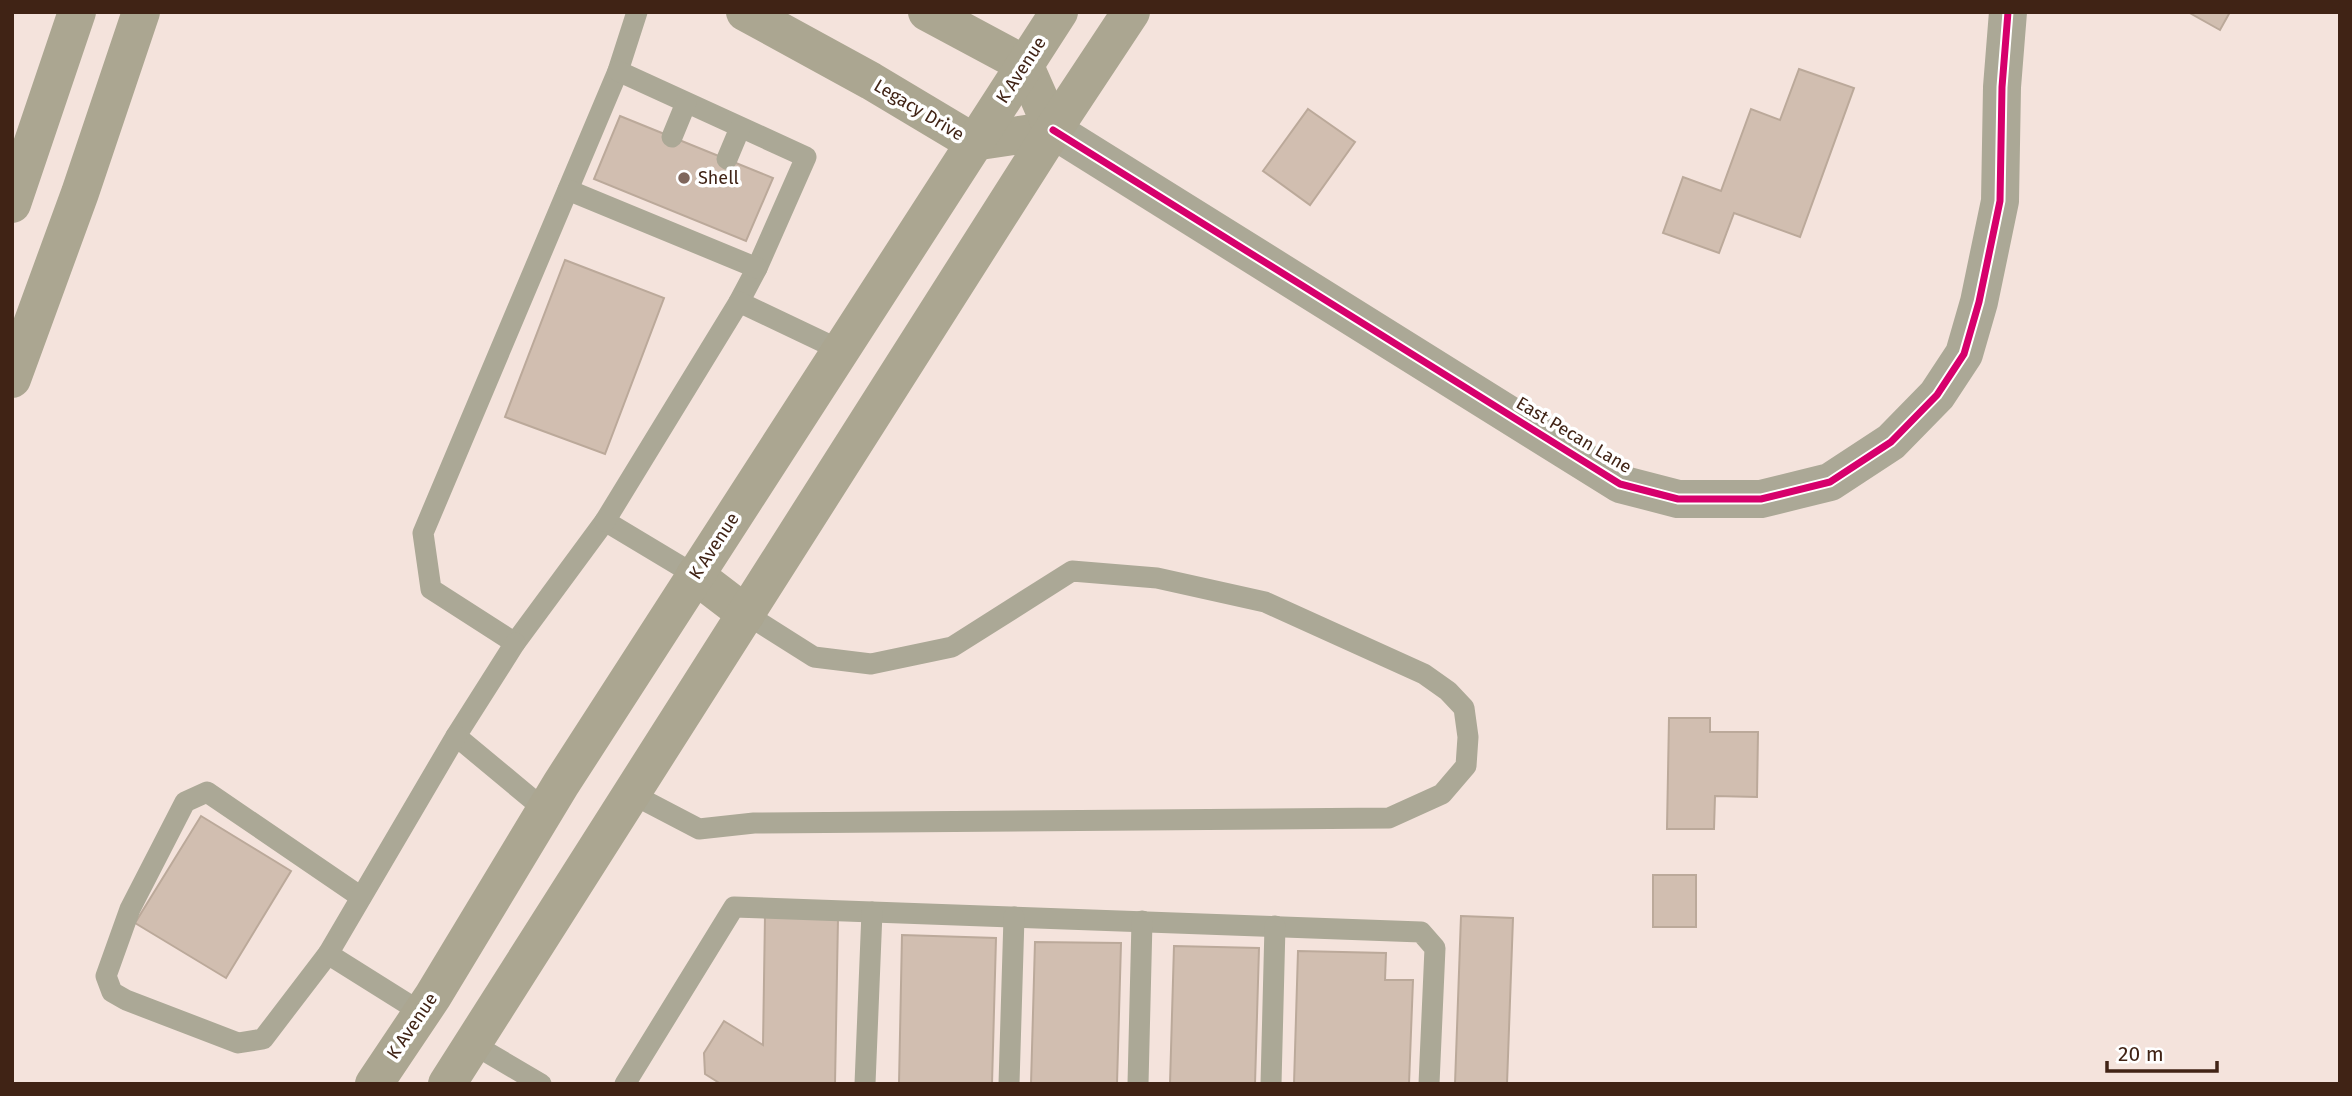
<svg xmlns="http://www.w3.org/2000/svg" width="2352" height="1096" font-family="'Fira Sans',sans-serif">
	<style>
		.building { fill: #d1beb0; stroke: #bba99a; stroke-width: 2 }
		.lines { fill: none; stroke-linecap: round; stroke-linejoin: round }
		.service { stroke: #aba896; stroke-width: 21 }
		.minor { stroke: #aba896; stroke-width: 38 }
		.secondary { stroke: #aba691; stroke-width: 38 }
		.cycleway-casing { stroke: #fff; stroke-width: 11 }
		.cycleway { stroke: #d6006c; stroke-width: 7 }
		.poi-dot { fill: #7f665b; stroke: #fff; stroke-width: 2.5 }
		.labels { text-anchor: middle; dominant-baseline: central; stroke-width: 7; stroke-linejoin: round; paint-order: stroke }
		.street-label { font-size: 18px; fill: #402315; stroke: #fff }
		.poi-label { font-size: 18px; fill: #402315; stroke: #fff; text-anchor: start }
	</style>
	<rect width="100%" height="100%" fill="#f4e3dc"/>
	<g class="building">
		<polygon points="2188,12 2230,12 2220,30"/>
		<polygon points="1799,69 1854,88 1800,237 1734,213 1719,253 1663,233 1683,177 1721,191 1751,109 1780,120"/>
		<polygon points="1308,109 1355,142 1310,205 1263,171"/>
		<polygon points="620,116 773,178 746,241 594,179"/>
		<polygon points="565,260 664,298 605,454 505,417"/>
		<polygon points="1669,718 1710,718 1710,732 1758,732 1757,797 1715,796 1714,829 1667,829"/>
		<polygon points="201,816 291,871 226,978 135,923"/>
		<rect x="1653" y="875" width="43" height="52"/>
		<polygon points="765,916 838,918 835,1084 721,1084 705,1074 704,1053 724,1021 763,1045"/>
		<polygon points="1461,916 1513,918 1507,1084 1455,1084"/>
		<polygon points="902,935 996,938 992,1084 899,1084"/>
		<polygon points="1035,942 1121,943 1117,1084 1031,1084"/>
		<polygon points="1174,946 1259,948 1255,1084 1170,1084"/>
		<polygon points="1298,951 1386,953 1385,980 1413,980 1409,1084 1294,1084"/>
	</g>
	<g class="lines">
		<g class="service">
			<polyline points="637,12 618,71 423,533 431,589 515,643 605,521 695,575"/>
			<polyline points="618,71 806,157 757,268 739,302"/>
			<polyline points="672,137 686,103"/>
			<polyline points="727,159 740,128"/>
			<polyline points="568,190 757,268"/>
			<polyline points="605,521 739,302 840,350"/>
			<polyline points="515,643 456,736 545,810"/>
			<polyline points="632,794 699,829 754,823 1389,818 1442,794 1466,766 1468,737 1464,708 1448,691 1424,674 1265,602 1157,578 1072,571 952,647 871,664 814,657 746,614"/>
			<polyline points="328,954 263,1039 238,1043 126,1000 112,992 106,976 130,909 185,802 207,792 361,897"/>
			<polyline points="422,1013 328,954 456,736"/>
			<polyline points="473,1044 541,1084"/>
			<polyline points="625,1084 734,907 1421,932 1435,948 1429,1084"/>
			<polyline points="865,1084 872,912"/>
			<polyline points="1009,1084 1014,917"/>
			<polyline points="1138,1084 1142,921"/>
			<polyline points="1271,1084 1275,926"/>
		</g>
		<polyline class="minor" points="1053,130 1620,484 1678,499 1761,499 1830,482 1891,442 1937,395 1964,354 1979,302 2000,201 2002,87 2008,12"/>
		<g class="secondary">
			<polyline points="745,12 871,81 973,142 1053,130"/>
			<polyline points="927,12 1024,64 1053,130"/>
			<polyline points="12,204 77,12"/>
			<polyline points="12,379 80,193 141,12"/>
			<polyline points="695,575 746,614"/>
			<polyline points="374,1084 433,996 561,784 1059,12"/>
			<polyline points="447,1084 1053,130 1131,12"/>
		</g>
		<defs>
			<polyline id="cycleway" points="1053,130 1620,484 1678,499 1761,499 1830,482 1891,442 1937,395 1964,354 1979,302 2000,201 2002,87 2008,12"/>
		</defs>
		<use href="#cycleway" class="cycleway-casing"/>
		<use href="#cycleway" class="cycleway"/>
	</g>
	<circle class="poi-dot" cx="684" cy="178" r="7"/>
	<g class="labels">
		<g class="street-label">
			<text transform="translate(1021 70) rotate(-57)">K Avenue</text>
			<text transform="translate(919 110) rotate(31)">Legacy Drive</text>
			<text transform="translate(1574 435) rotate(31)">East Pecan Lane</text>
			<text transform="translate(714 546) rotate(-57)">K Avenue</text>
			<text transform="translate(412 1026) rotate(-56)">K Avenue</text>
		</g>
		<g class="poi-label">
			<text x="698" y="178">Shell</text>
		</g>
	</g>
	<rect width="2352" height="1096" fill="none" stroke="#402315" stroke-width="28"/>
	<path d="M2107 1061v10h110v-10" fill="none" stroke="#402315" stroke-width="3.5"/>
	<text x="2118" y="1061" font-size="21" fill="#402315" stroke="#ffffff" stroke-width="5" paint-order="stroke">20 m</text>
</svg>
